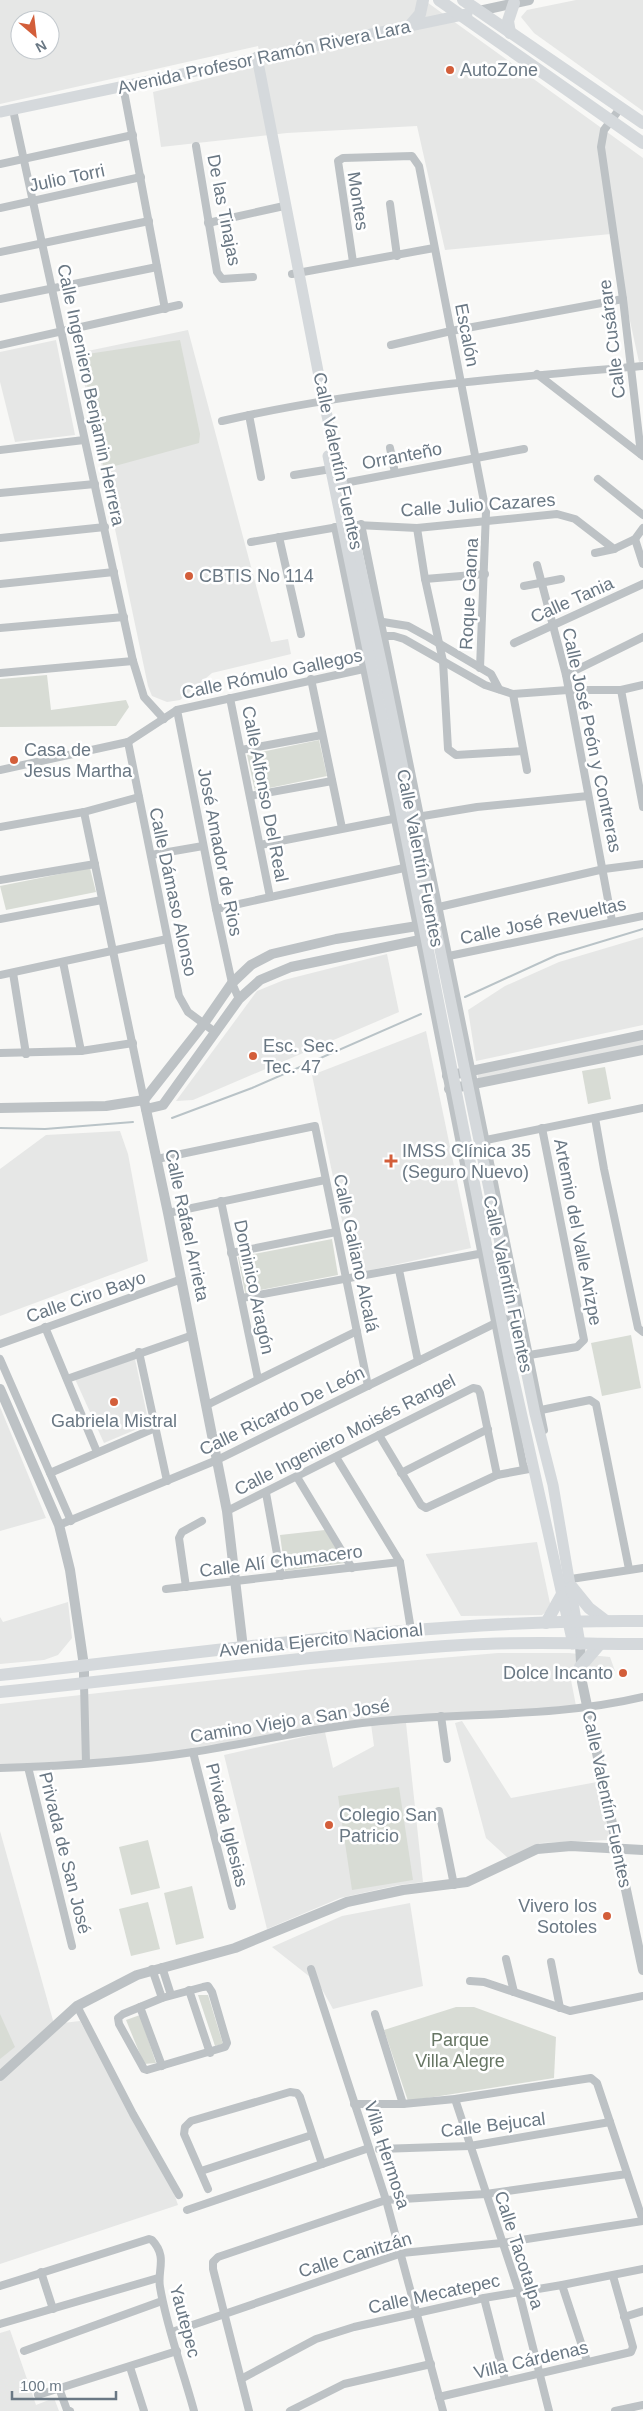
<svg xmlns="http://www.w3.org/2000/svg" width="643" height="2411" font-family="Arial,sans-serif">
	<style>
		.built { fill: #e6e7e6; fill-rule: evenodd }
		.green { fill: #d8dcd5 }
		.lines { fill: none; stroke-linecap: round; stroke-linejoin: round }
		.stream { stroke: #b9c3c7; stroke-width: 2 }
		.minor { stroke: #bdc2c5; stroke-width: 8 }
		.tertiary { stroke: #bdc2c5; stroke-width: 10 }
		.secondary { stroke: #d5d9dc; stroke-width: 11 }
		.primary { stroke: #d5d9dc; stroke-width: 12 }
		.poi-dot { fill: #d35e3a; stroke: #fff; stroke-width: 2 }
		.labels { text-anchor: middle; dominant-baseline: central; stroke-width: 5; stroke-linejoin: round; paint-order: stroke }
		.street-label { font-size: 18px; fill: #6a7884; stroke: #fff }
		.poi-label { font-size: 18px; fill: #6a7884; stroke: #fff; text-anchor: start }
		.park-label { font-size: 18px; fill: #677664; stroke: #fff }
	</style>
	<rect width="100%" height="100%" fill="#f8f8f6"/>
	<g class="built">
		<path d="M0,0H424L643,158V361L639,362L611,234L445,250L417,126L287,133L161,147L153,92L262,65L258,46L0,104ZM20,20H50V50H20Z"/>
		<polygon points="576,0 643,0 643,111 534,33 521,17 527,10"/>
		<polygon points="188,330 271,642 288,639 291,654 212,673 180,700 167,702 152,696 148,686 78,353"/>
		<polygon points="56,340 75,435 15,442 0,382 0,352"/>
		<polygon points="643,937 643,1025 476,1061 468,1010 505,986 559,962"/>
		<polygon points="387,954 399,1012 193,1100 176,1101 257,991 284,980"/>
		<polygon points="426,1031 471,1248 353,1274 312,1075"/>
		<polygon points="643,1039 643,1046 478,1079 477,1071"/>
		<polygon points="120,1131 128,1154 148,1261 0,1316 0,1169 46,1135"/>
		<polygon points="135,1359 149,1424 104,1443 75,1379"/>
		<polygon points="0,1407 46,1518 0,1531"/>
		<polygon points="537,1542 551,1608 542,1615 461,1616 426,1555 426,1554"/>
		<polygon points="68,1602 72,1638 58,1655 44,1660 0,1664 0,1617 3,1622"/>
		<polygon points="498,1653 569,1653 610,1657 615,1671 571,1680 577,1711 376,1724 406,1723 423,1882 399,1885 340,1898 267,1929 224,1755 325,1732 333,1768 374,1746 371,1724 157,1756 0,1765 0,1704 314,1669"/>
		<polygon points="462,1721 511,1798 597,1782 610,1840 540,1843 509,1859 486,1838 455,1723"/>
		<polygon points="0,1831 54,2024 80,2021 169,2179 178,2205 0,2264"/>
		<polygon points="410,1903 423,1986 333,2009 319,1984 272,1947 342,1916"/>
		<polygon points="10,2330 36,2405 54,2398 59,2411 0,2411 0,2333"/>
	</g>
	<g class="green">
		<polygon points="180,340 200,434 199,443 104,469 81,355"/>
		<polygon points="47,675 51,710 126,700 129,707 116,726 0,727 0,679"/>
		<polygon points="319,740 327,776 255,791 247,755"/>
		<polygon points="90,868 96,892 6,910 0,886"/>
		<polygon points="605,1067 611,1099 588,1104 582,1071"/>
		<polygon points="332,1239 338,1275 245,1293 238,1257"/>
		<polygon points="631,1335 641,1388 602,1396 591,1343"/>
		<polygon points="325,1530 345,1563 285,1571 280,1535"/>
		<polygon points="399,1787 413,1880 352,1890 338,1796"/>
		<polygon points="148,1840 160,1888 131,1895 119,1847"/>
		<polygon points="192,1886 204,1938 176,1945 164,1893"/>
		<polygon points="148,1902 160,1949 131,1956 119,1909"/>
		<polygon points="198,1995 208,1995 223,2044 215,2046"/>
		<polygon points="456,2007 474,2007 556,2037 554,2078 408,2101 384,2030"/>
		<polygon points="0,2014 15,2047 0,2059"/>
		<polygon points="140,2015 156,2063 144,2064 126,2020"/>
	</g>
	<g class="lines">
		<g class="stream">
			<polyline points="465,997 557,955 643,929"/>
			<polyline points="172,1118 252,1088 421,1014"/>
			<polyline points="0,1128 45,1129 133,1122"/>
		</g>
		<g class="minor">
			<polyline points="123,86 165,309"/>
			<polyline points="621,107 604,130 601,147 623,299 641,454"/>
			<polyline points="13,110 133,661 144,697 164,719"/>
			<polyline points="196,146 217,272 222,279 253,277"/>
			<polyline points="0,164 133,135"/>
			<polyline points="390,204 397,256"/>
			<polyline points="0,208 141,177"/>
			<polyline points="208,223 284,206"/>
			<polyline points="0,252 149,221"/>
			<polyline points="353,262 338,161 343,158 412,156 419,166 486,512 480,668"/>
			<polyline points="292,274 434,248"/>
			<polyline points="0,299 157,267"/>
			<polyline points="0,345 179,305"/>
			<polyline points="391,345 451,331 623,299"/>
			<polyline points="537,374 643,456"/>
			<polyline points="249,415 261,477"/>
			<path d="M222,421C361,389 502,378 643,366"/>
			<polyline points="390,448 395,473"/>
			<polyline points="0,450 84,440"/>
			<polyline points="294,475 331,469"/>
			<polyline points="598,479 643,515"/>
			<polyline points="339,484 524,449"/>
			<polyline points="0,493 95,484"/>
			<polyline points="361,524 544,1430"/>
			<polyline points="357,525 417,528 557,514 575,519 614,549 635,539 643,528"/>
			<polyline points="335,527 424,961 524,1469"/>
			<polyline points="417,528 425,579 443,661 448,749 456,755 523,751"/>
			<polyline points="279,537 301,634"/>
			<polyline points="0,538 105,527"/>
			<polyline points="635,539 643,564"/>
			<polyline points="251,542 338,527"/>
			<polyline points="595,553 614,549"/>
			<polyline points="537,565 566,675 612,921"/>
			<polyline points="425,579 485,574"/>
			<polyline points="0,584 114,572"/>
			<polyline points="524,586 561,579"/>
			<polyline points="377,621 408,626 428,637 491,674 499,689"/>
			<polyline points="0,628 124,617"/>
			<polyline points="380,636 394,636 404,639 485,685 513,694 568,690 621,690 643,685"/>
			<polyline points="514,643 643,584"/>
			<polyline points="0,673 133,661"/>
			<polyline points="566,675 643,637"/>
			<polyline points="311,679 342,828"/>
			<polyline points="621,690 643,807"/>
			<polyline points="513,694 527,770"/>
			<polyline points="230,698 270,897"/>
			<polyline points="177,710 216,909 232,983 239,999"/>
			<polyline points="128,742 179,996 188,1012 215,1032"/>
			<polyline points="241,750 322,735"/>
			<polyline points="0,770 128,742 177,710 368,668"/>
			<polyline points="250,796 332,781"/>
			<polyline points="84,812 144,1100"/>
			<polyline points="417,817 477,807 588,796"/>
			<polyline points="0,827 84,812 139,797"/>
			<polyline points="260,845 398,818"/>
			<polyline points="151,855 203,846"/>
			<polyline points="0,880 95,864"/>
			<polyline points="439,907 604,869 643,864"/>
			<polyline points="216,909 404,868"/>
			<polyline points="0,919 102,900"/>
			<polyline points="444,957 643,916"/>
			<polyline points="63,962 81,1051"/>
			<polyline points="13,973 26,1054"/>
			<polyline points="0,975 167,939"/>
			<polyline points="0,1053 81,1051 133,1043"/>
			<polyline points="595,1118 604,1169 638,1328 643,1332"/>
			<polyline points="486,1140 643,1108"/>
			<polyline points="157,1159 315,1126 368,1386"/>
			<polyline points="221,1201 258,1379"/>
			<polyline points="168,1213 325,1180"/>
			<polyline points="231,1253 336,1232"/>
			<polyline points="399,1270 418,1361"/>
			<polyline points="242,1298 484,1253"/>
			<polyline points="45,1327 97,1452"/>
			<polyline points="0,1344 182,1279"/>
			<polyline points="139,1352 167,1481"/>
			<polyline points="0,1359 71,1521"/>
			<polyline points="506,1359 577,1347 584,1340 542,1128"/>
			<polyline points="67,1379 193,1335"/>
			<polyline points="207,1405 357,1331"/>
			<polyline points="541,1410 590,1400 596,1404 629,1569"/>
			<polyline points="379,1435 421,1505 426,1508 497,1475 529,1469"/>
			<polyline points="336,1457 400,1562 411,1630"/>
			<polyline points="50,1473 155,1428"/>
			<polyline points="401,1473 488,1429"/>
			<polyline points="297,1477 352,1568"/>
			<polyline points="266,1493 281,1576"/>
			<polyline points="227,1511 473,1388 478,1389 480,1393 497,1475"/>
			<polyline points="59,1525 217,1460 514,1314"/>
			<polyline points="571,1579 643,1568"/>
			<polyline points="186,1587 179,1538 182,1532 202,1521"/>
			<polyline points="166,1589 400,1562"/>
			<polyline points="84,1684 86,1763"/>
			<polyline points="441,1716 447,1759"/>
			<polyline points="193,1752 232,1906"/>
			<polyline points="28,1767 72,1946"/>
			<path d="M0,1768C64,1766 129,1762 193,1752C252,1743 311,1728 372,1722C462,1712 555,1718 643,1697"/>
			<polyline points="439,1811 454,1885"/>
			<polyline points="506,1959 514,1992"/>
			<polyline points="551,1962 560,2008"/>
			<polyline points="162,1967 171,1995"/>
			<polyline points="152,1969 162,1998"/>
			<polyline points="311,1969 386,2200 443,2411"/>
			<polyline points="470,1981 484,1982 570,2011 643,1996"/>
			<polygon points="203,1987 208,1986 212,1992 227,2043 225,2047 147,2070 144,2069 119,2024 118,2018 123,2014 162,1998"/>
			<polyline points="189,1990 210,2053"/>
			<polyline points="77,2006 133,2114 179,2195"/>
			<polyline points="140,2007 162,2066"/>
			<polyline points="375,2014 403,2104"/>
			<polyline points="455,2099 519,2292 549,2411"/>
			<polyline points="354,2104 403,2104 455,2099 591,2078 597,2083 643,2221"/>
			<polyline points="379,2149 470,2146 610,2122"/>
			<polyline points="201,2171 312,2135"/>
			<polyline points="208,2189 184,2134 185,2127 191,2121 290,2092 297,2093 300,2097 322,2164"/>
			<polyline points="187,2210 369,2148"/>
			<polyline points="41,2272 53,2309"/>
			<polyline points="562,2285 587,2361"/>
			<path d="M0,2286L149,2239L152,2240C168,2257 157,2270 160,2287C167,2329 183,2370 194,2411"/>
			<polyline points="484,2298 505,2380"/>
			<polyline points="624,2317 643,2311"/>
			<polyline points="0,2324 158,2278"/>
			<polyline points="172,2332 402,2253 502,2243 643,2221"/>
			<polyline points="24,2351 162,2301"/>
			<polyline points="130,2367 144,2411"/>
			<polyline points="241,2379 316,2339 354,2327 484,2298 562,2285 643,2269"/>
			<polyline points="59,2388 67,2410 70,2411"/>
			<polyline points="38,2395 177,2351"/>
			<polyline points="439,2397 631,2352 633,2347 613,2276"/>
			<polyline points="249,2411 213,2269 213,2262 218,2257 386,2200 486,2194 627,2174"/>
			<polyline points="290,2411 344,2384 431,2364"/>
			<polyline points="615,2411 643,2405"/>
		</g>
		<g class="tertiary">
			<polyline points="479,11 529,0"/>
			<polyline points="447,1076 643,1035"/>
			<polyline points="449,1089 643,1050"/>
			<polyline points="144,1100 168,1213 227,1511 243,1648"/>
			<polyline points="0,1108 106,1106 144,1100 203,1025 232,983 251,965 272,954 336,939 430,924"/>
			<polyline points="146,1109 163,1105 239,999 260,980 291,967 434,937"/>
			<polyline points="0,1389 59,1525 70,1570 84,1666 84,1684"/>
			<polyline points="580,1644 582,1682 643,1970"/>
			<polyline points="0,2076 77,2006 137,1975 235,1948 347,1902 403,1890 467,1882 537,1849 571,1846 643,1850"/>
		</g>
		<g class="secondary">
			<polyline points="257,57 324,402 382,666 535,1414 553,1485 580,1644"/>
			<polyline points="0,112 467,14"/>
			<polyline points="328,456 391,761 509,1358 573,1644"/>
		</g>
		<g class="primary">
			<polyline points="439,0 643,143"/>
			<polyline points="463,0 643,123"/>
			<polyline points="409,27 420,14 423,0"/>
			<polyline points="510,33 508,21 514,3"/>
			<polyline points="572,1587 589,1608 606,1621"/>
			<polyline points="546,1623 561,1596"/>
			<polyline points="580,1667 600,1644"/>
			<path d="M0,1675C213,1652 428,1619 643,1621"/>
			<path d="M0,1692C154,1677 307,1655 462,1645C522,1641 583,1644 643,1644"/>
		</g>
	</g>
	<g class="poi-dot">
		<circle cx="450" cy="70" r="5"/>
		<circle cx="189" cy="576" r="5"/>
		<circle cx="14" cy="760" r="5"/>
		<circle cx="253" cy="1056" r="5"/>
		<path d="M388.5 1153.5h5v5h5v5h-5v5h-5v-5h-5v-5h5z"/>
		<circle cx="114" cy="1402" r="5"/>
		<circle cx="623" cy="1673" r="5"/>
		<circle cx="329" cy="1825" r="5"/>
		<circle cx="607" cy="1916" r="5"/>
	</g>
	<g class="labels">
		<g class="street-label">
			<text transform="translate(264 57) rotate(-12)">Avenida Profesor Ramón Rivera Lara</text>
			<text transform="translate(67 178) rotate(-12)">Julio Torri</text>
			<text transform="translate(358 201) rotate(81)">Montes</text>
			<text transform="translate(224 210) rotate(79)">De las Tinajas</text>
			<text transform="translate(467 335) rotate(79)">Escalón</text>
			<text transform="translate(612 339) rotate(-97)">Calle Cusárare</text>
			<text transform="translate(91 395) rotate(78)">Calle Ingeniero Benjamin Herrera</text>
			<text transform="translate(402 456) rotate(-11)">Orranteño</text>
			<text transform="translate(338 461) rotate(78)">Calle Valentín Fuentes</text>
			<text transform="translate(478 505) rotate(-4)">Calle Julio Cazares</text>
			<text transform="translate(469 594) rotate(-87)">Roque Gaona</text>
			<text transform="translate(572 600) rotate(-24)">Calle Tania</text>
			<text transform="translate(272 674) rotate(-12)">Calle Rómulo Gallegos</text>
			<text transform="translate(592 740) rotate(78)">Calle José Peón y Contreras</text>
			<text transform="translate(265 794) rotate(79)">Calle Alfonso Del Real</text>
			<text transform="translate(220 852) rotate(79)">José Amador de Rios</text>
			<text transform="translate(420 858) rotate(79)">Calle Valentín Fuentes</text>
			<text transform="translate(173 892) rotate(78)">Calle Dámaso Alonso</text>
			<text transform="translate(543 921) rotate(-12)">Calle José Revueltas</text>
			<text transform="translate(187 1225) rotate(78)">Calle Rafael Arrieta</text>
			<text transform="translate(578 1232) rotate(79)">Artemio del Valle Arizpe</text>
			<text transform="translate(356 1253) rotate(78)">Calle Galiano Alcalá</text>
			<text transform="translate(508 1284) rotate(78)">Calle Valentín Fuentes</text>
			<text transform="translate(254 1287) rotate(78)">Dominico Aragón</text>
			<text transform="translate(86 1297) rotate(-19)">Calle Ciro Bayo</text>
			<text transform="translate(282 1411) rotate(-26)">Calle Ricardo De León</text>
			<text transform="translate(345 1435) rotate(-27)">Calle Ingeniero Moisés Rangel</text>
			<text transform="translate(281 1561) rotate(-7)">Calle Alí Chumacero</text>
			<text transform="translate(321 1640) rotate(-6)">Avenida Ejercito Nacional</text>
			<text transform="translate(290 1721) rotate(-9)">Camino Viejo a San José</text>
			<text transform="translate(607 1799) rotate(78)">Calle Valentín Fuentes</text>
			<text transform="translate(227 1825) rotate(76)">Privada Iglesias</text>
			<text transform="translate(65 1853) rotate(76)">Privada de San José</text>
			<text transform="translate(493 2125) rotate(-7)">Calle Bejucal</text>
			<text transform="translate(387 2155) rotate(72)">Villa Hermosa</text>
			<text transform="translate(519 2250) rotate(72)">Calle Tacotalpa</text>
			<text transform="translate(355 2255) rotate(-17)">Calle Canitzán</text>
			<text transform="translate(434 2294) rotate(-12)">Calle Mecatepec</text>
			<text transform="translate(185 2321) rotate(75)">Yautepec</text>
			<text transform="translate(531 2360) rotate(-13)">Villa Cárdenas</text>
		</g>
		<g class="poi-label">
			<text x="460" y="70">AutoZone</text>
			<text x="199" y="576">CBTIS No 114</text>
			<text x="24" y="750">Casa de<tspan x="24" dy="21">Jesus Martha</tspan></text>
			<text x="263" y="1046">Esc. Sec.<tspan x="263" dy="21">Tec. 47</tspan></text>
			<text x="402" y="1151">IMSS Clínica 35<tspan x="402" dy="21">(Seguro Nuevo)</tspan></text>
			<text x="114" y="1421" text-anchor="middle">Gabriela Mistral</text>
			<text x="613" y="1673" text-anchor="end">Dolce Incanto</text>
			<text x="339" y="1815">Colegio San<tspan x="339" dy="21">Patricio</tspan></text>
			<text x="597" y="1906" text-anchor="end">Vivero los<tspan x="597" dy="21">Sotoles</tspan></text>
		</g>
		<g class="park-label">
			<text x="460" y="2040">Parque<tspan x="460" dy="21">Villa Alegre</tspan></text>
		</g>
	</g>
	<g transform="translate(35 35) rotate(152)"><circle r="24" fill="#ffffff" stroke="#c3c9ce"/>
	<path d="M0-4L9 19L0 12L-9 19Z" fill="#d35e3a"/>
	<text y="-8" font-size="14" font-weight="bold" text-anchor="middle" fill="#6a7884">N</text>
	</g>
	<path d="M12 2391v8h104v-8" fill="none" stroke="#6a7884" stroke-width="2.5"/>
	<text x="20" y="2391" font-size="15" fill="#6a7884" stroke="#ffffff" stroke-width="4" paint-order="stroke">100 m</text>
</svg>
